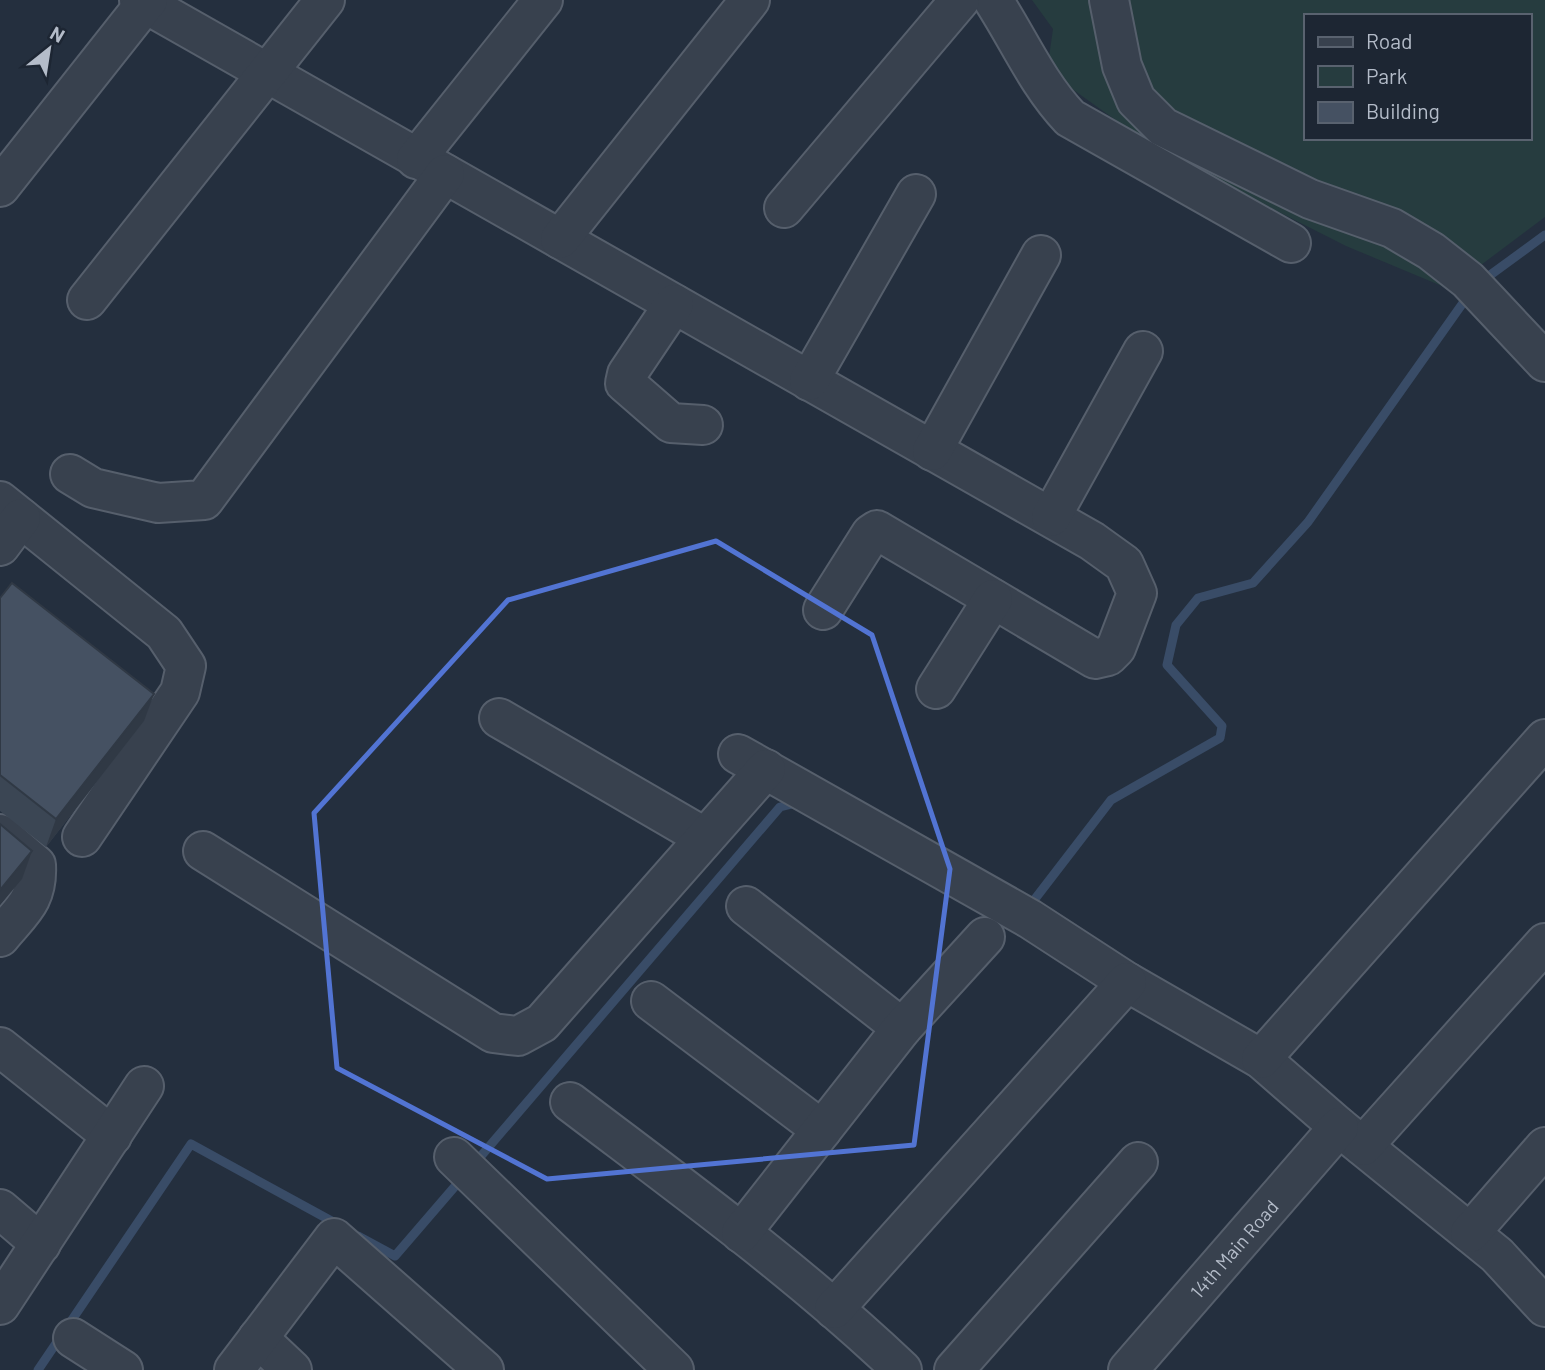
<svg xmlns="http://www.w3.org/2000/svg" width="1545" height="1370" font-family="Barlow,sans-serif">
	<style>
		.green { fill: #263c3f; fill-rule: evenodd }
		.lines { fill: none; stroke-linecap: round; stroke-linejoin: round }
		.stream { stroke: #394c67; stroke-width: 9 }
		.minor-casing { stroke: #565f6c; stroke-width: 42 }
		.minor { stroke: #38414e; stroke-width: 38 }
		.wall { fill: #3b4654 }
		.shaded-wall { fill: #303945 }
		.building { fill: #455162; stroke: #303945; stroke-width: 2 }
		.marked { fill: none; stroke: #5274d3; stroke-width: 5; stroke-linejoin: round }
		.labels { text-anchor: middle; dominant-baseline: central; stroke-width: 5; stroke-linejoin: round; paint-order: stroke }
		.street-label { font-size: 19px; fill: #b4bcc9; stroke: #1d2633 }
	</style>
	<rect width="100%" height="100%" fill="#242f3e"/>
	<path class="green" d="M1032,0H1545V217L1449,289L1346,246L1159,151L1047,71L1053,29ZM1305,16H1529V138H1305Z"/>
	<g class="lines">
		<g class="stream">
			<polyline points="1482,281 1545,235"/>
			<polyline points="1028,908 1111,800 1220,738 1222,726 1167,665 1176,625 1198,598 1253,583 1308,522 1470,293"/>
			<polyline points="475,1163 780,807 800,802"/>
			<polyline points="358,1236 395,1256 463,1177"/>
			<polyline points="38,1370 191,1144 337,1224"/>
		</g>
		<defs>
			<g id="minor">
				<polyline points="139,0 1092,541 1124,564 1137,593 1116,648 1108,656 1095,659 877,530 871,534 823,610"/>
				<path d="M993,0C1019,40 1037,83 1070,118L1291,243"/>
				<polyline points="1109,0 1122,66 1136,100 1163,127 1310,199 1392,228 1431,251 1468,280 1545,362"/>
				<polyline points="416,159 543,0"/>
				<polyline points="0,187 148,0"/>
				<polyline points="784,208 960,0"/>
				<polyline points="560,239 750,0"/>
				<polyline points="87,300 325,0"/>
				<polyline points="674,304 627,374 625,383 671,423 703,425"/>
				<polyline points="809,381 916,194"/>
				<polyline points="932,451 1041,255"/>
				<polyline points="70,474 93,488 158,503 204,500 445,174"/>
				<polyline points="0,501 164,633 186,666 180,692 82,837"/>
				<polyline points="1051,517 1143,351"/>
				<polyline points="0,546 21,518"/>
				<polyline points="936,689 993,599"/>
				<polyline points="499,718 704,837"/>
				<polyline points="738,754 1030,919 1127,982 1261,1059 1339,1127 1497,1255 1545,1307"/>
				<path d="M0,834L36,865C38,901 21,911 0,937"/>
				<polyline points="203,851 493,1033 518,1036 542,1023 766,769"/>
				<polyline points="746,906 902,1028"/>
				<polyline points="651,1001 822,1130"/>
				<polyline points="0,1047 112,1136"/>
				<polyline points="1261,1059 1545,739"/>
				<path d="M570,1102C683,1188 799,1272 902,1370"/>
				<polyline points="1363,1146 1545,943"/>
				<polyline points="454,1157 674,1370"/>
				<polyline points="0,1209 41,1244"/>
				<polyline points="741,1233 902,1028 985,937"/>
				<polyline points="1470,1233 1545,1147"/>
				<polyline points="0,1305 144,1086"/>
				<polyline points="834,1309 1127,982"/>
				<polyline points="73,1338 123,1370"/>
				<polyline points="258,1338 292,1370"/>
				<polyline points="234,1370 334,1238 484,1370"/>
				<polyline points="954,1370 1138,1162"/>
				<path id="s1" d="M1128,1370L1339,1127"/>
			</g>
		</defs>
		<use href="#minor" class="minor-casing"/>
		<use href="#minor" class="minor"/>
	</g>
	<polygon class="wall" points="0,598 144,721 46,847 0,811"/>
	<g class="shaded-wall">
		<polygon points="154,694 144,721 46,847 56,819"/>
		<polygon points="32,851 22,879 0,905 0,890"/>
	</g>
	<g class="building">
		<polygon points="12,583 154,694 56,819 0,775 0,598"/>
		<polygon points="0,824 32,851 0,890"/>
	</g>
	<path class="marked" d="M716,541L872,635L950,869L914,1145L547,1179L337,1068L314,813L508,600Z"/>
	<g class="labels">
		<g class="street-label">
			<text stroke="none"><textPath href="#s1" startOffset="161">14th Main Road</textPath></text>
		</g>
	</g>
	<rect x="1304" y="14" width="228" height="126" fill="#1d2633" stroke="#59626f" stroke-width="2"/>
	<rect x="1318" y="37" width="35" height="10" fill="#38414e" stroke="#59626f" stroke-width="2"/>
	<text x="1366" y="49" font-size="21" fill="#b4bcc9">Road</text>
	<rect x="1318" y="66" width="35" height="21" fill="#263c3f" stroke="#59626f" stroke-width="2"/>
	<text x="1366" y="84" font-size="21" fill="#b4bcc9">Park</text>
	<rect x="1318" y="102" width="35" height="21" fill="#455162" stroke="#59626f" stroke-width="2"/>
	<text x="1366" y="119" font-size="21" fill="#b4bcc9">Building</text>
	<g transform="translate(49 49) rotate(30)" stroke="#1d2633" stroke-width="5" paint-order="stroke">
	<path d="M0-5L12 26L0 18L-12 26Z" fill="#b4bcc9"/>
	<text y="-10" font-size="19" font-weight="bold" text-anchor="middle" fill="#b4bcc9">N</text>
	</g>
</svg>
